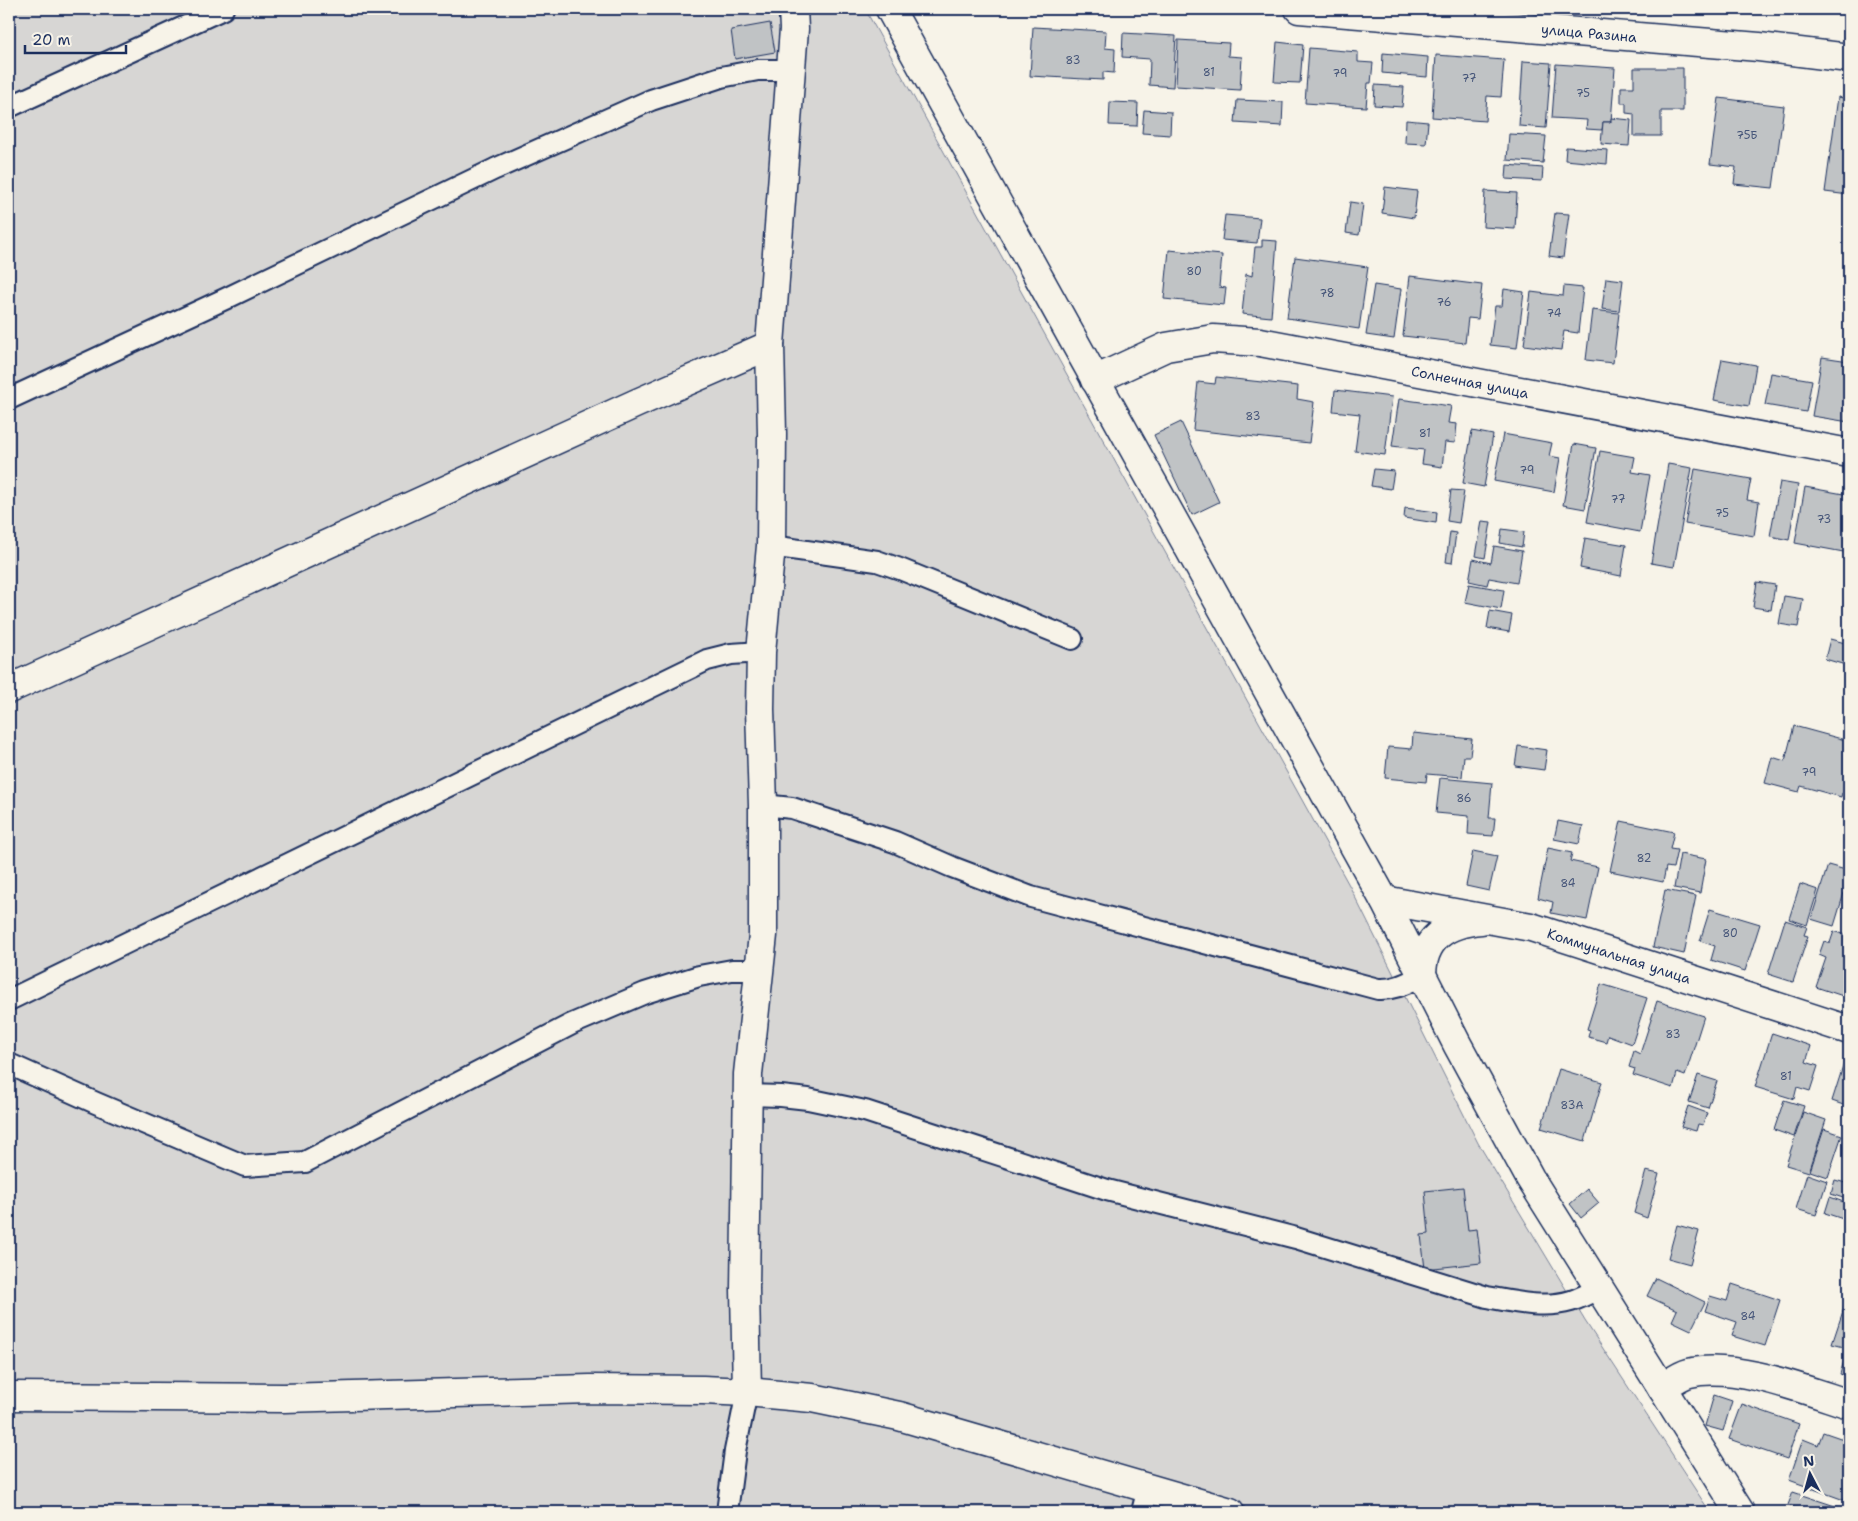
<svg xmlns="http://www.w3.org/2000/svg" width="1858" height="1521" font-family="'Shantell Sans',sans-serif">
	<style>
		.green { fill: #d7d6d4; stroke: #798299 }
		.building { fill: #c0c3c5; stroke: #1b2f5e }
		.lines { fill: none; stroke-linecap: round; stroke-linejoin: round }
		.lane-casing { stroke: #1b2f5e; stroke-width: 24 }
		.street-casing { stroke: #1b2f5e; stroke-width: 31 }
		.lane { stroke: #f7f3e8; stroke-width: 20 }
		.street { stroke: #f7f3e8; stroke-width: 28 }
		.labels { text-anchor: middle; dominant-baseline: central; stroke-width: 4.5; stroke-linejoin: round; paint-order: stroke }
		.number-label { font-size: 11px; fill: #445478 }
		.street-label { font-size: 14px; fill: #1b2f5e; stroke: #f7f3e8 }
	</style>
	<rect width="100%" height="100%" fill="#f7f3e8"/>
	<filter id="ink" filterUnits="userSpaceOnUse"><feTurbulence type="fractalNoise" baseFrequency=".02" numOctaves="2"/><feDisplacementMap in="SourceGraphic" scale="10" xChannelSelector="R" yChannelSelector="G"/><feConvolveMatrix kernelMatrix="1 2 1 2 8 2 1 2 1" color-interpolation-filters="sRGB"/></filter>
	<g filter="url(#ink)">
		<polygon class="green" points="9,9 865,9 1349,885 1478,1143 1585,1321 1710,1512 9,1512"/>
		<g class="building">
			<polygon points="770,23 775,52 735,59 731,30"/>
			<polygon points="1033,27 1106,31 1105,48 1115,49 1114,73 1103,72 1103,80 1030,76"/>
			<polygon points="1123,33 1176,36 1173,87 1149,85 1150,59 1122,57"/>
			<polygon points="1178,40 1229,43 1228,56 1242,57 1240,90 1176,86"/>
			<polygon points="1277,42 1303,45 1300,83 1274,82"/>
			<polygon points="1309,48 1358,52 1358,62 1373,63 1371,83 1368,83 1366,107 1305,103"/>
			<polygon points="1383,53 1428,57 1427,77 1382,73"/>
			<polygon points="1436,55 1504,60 1501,97 1487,96 1485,121 1432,117"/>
			<polygon points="1523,61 1551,63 1546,128 1519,126"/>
			<polygon points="1556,64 1615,68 1611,122 1603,122 1602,130 1586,129 1587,120 1552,118"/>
			<polygon points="1634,68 1683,68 1683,111 1661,111 1661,136 1634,136 1634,114 1626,113 1626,103 1621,103 1621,87 1634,87"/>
			<polygon points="1375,85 1404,87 1402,107 1374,105"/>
			<polygon points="1838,97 1849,99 1849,195 1825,192"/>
			<polygon points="1719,98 1784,106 1773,188 1734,184 1736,167 1710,164"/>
			<polygon points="1237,100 1283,102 1282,126 1235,123"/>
			<polygon points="1110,102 1138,103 1137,126 1109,125"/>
			<polygon points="1144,110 1171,112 1170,135 1142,133"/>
			<polygon points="1611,118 1631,120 1629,146 1601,144 1603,122 1611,122"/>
			<polygon points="1406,120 1428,122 1426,144 1405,143"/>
			<polygon points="1509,134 1546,136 1543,163 1507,160"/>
			<polygon points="1566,147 1608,150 1607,164 1565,160"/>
			<polygon points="1507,165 1543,168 1542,181 1506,179"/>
			<polygon points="1385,187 1417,191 1414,218 1382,213"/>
			<polygon points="1485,191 1517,193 1515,229 1483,227"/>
			<polygon points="1350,202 1363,204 1359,235 1346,233"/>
			<polygon points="1555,213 1569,214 1563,258 1549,256"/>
			<polygon points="1225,215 1260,218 1257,243 1222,240"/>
			<polygon points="1262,240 1277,241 1271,317 1242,314 1246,274 1252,276 1255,247 1262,247"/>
			<polygon points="1169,250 1222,255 1219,287 1226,288 1224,305 1164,299"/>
			<polygon points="1295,257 1368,267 1359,329 1287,318"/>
			<polygon points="1410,276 1482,285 1478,319 1468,318 1465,343 1403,336"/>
			<polygon points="1606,278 1623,280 1619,311 1602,309"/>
			<polygon points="1374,285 1401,289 1394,339 1366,335"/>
			<polygon points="1564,286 1583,288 1578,333 1564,331 1561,350 1524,345 1531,292 1563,296"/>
			<polygon points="1504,289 1524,292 1517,348 1490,345 1495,306 1502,306"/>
			<polygon points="1592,310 1619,313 1613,363 1586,360"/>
			<polygon points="1822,357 1849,361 1849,358 1849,422 1812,416"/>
			<polygon points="1722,359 1756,365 1749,406 1714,400"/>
			<polygon points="1771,373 1812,380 1806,412 1765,405"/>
			<polygon points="1216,377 1298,386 1297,399 1314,402 1309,443 1193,430 1198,382 1215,384"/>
			<polygon points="1335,390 1392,397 1385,455 1355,451 1360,414 1333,411"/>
			<polygon points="1399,399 1451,406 1448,423 1457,424 1455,443 1445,442 1442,467 1422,464 1424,450 1392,446"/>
			<polygon points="1181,422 1219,502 1192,515 1154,435"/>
			<polygon points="1472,431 1493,435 1484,487 1463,483"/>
			<polygon points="1503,434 1552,443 1549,456 1560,458 1554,492 1494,481"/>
			<polygon points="1574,444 1596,448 1585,509 1563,505"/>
			<polygon points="1600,451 1635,457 1632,472 1650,475 1640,532 1587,522"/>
			<polygon points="1668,464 1692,468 1674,567 1651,563"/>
			<polygon points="1374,469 1394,471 1391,489 1371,486"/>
			<polygon points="1695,469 1751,479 1747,500 1759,502 1754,536 1685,524"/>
			<polygon points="1780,482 1798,485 1789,540 1770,536"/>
			<polygon points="1805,487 1849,495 1849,553 1795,543"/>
			<polygon points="1451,490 1464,491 1459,523 1447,521"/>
			<polygon points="1405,508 1437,512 1436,523 1404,518"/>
			<polygon points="1482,521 1491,522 1485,558 1476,556"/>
			<polygon points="1502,529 1524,532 1522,547 1500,543"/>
			<polygon points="1450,532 1456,533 1452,563 1446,562"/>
			<polygon points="1585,538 1626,545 1621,576 1580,568"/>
			<polygon points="1494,546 1522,551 1517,583 1489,578 1487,585 1469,581 1473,559 1491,563"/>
			<polygon points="1757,582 1775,585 1771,610 1753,607"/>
			<polygon points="1469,584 1504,590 1501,609 1465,602"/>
			<polygon points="1784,596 1803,599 1798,627 1779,624"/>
			<polygon points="1490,611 1512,615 1509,632 1487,628"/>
			<polygon points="1830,639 1849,644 1849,666 1825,659"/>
			<polygon points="1794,726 1849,741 1849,795 1842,793 1841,797 1801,786 1799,792 1765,783 1772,757 1785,761"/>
			<polygon points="1413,733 1472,739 1470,756 1464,756 1462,777 1427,774 1426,782 1385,778 1388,747 1412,749"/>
			<polygon points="1518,746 1547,750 1544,770 1515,766"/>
			<polygon points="1440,778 1492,783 1489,818 1495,818 1493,836 1468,834 1469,816 1436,813"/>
			<polygon points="1558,821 1583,826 1579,844 1554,839"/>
			<polygon points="1621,821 1674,832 1670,849 1677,850 1673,868 1666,867 1663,882 1610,871"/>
			<polygon points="1548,848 1572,853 1570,861 1598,867 1587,920 1551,913 1553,902 1538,898"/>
			<polygon points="1473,851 1497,856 1489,891 1466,886"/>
			<polygon points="1680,854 1706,859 1700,893 1674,888"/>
			<polygon points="1828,865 1849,871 1849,895 1844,893 1834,926 1811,919"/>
			<polygon points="1800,884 1818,890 1807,925 1789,919"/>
			<polygon points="1665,890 1696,896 1684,954 1653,947"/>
			<polygon points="1710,909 1760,924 1745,971 1711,960 1715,946 1700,941"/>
			<polygon points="1785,920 1807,927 1804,935 1808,936 1793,982 1768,974"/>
			<polygon points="1834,931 1849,936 1849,998 1816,987 1826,958 1819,955 1824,941 1830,943"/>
			<polygon points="1601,984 1647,998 1632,1044 1608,1035 1606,1042 1588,1037 1590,1030 1587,1029"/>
			<polygon points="1657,1001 1704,1016 1685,1076 1677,1073 1673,1088 1633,1075 1635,1069 1629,1067 1634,1051 1640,1054"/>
			<polygon points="1772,1033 1811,1046 1806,1062 1818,1066 1810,1091 1797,1087 1794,1099 1755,1087"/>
			<polygon points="1846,1057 1849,1058 1849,1107 1832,1101"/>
			<polygon points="1559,1069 1602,1082 1585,1141 1541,1128"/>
			<polygon points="1698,1075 1717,1081 1708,1108 1689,1102"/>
			<polygon points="1784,1100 1804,1106 1794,1137 1774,1130"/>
			<polygon points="1688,1106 1707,1113 1703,1125 1698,1124 1696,1131 1681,1127"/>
			<polygon points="1803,1112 1826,1120 1809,1172 1786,1165"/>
			<polygon points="1824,1129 1842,1135 1828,1177 1810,1171"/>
			<polygon points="1646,1171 1659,1174 1647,1218 1634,1213"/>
			<polygon points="1807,1174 1827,1181 1816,1215 1796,1209"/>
			<polygon points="1835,1180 1849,1184 1849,1200 1831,1194"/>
			<polygon points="1463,1187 1468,1230 1477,1229 1481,1263 1425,1269 1421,1235 1429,1234 1425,1191"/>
			<polygon points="1587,1189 1599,1203 1581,1218 1570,1204"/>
			<polygon points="1830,1197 1849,1204 1849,1221 1825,1213"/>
			<polygon points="1677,1225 1699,1231 1690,1264 1668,1258"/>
			<polygon points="1656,1278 1705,1302 1691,1330 1672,1321 1677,1310 1647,1296"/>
			<polygon points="1732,1284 1780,1300 1765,1346 1732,1336 1737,1322 1705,1311 1710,1296 1727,1301"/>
			<polygon points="1845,1305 1849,1306 1849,1377 1840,1374 1848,1348 1832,1344"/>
			<polygon points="1714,1395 1732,1401 1723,1431 1705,1426"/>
			<polygon points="1742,1404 1799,1424 1787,1459 1729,1439"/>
			<polygon points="1823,1432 1849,1441 1849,1485 1844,1500 1789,1480 1803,1439 1818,1445"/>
			<polygon points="1793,1492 1844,1509 1843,1512 1809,1512 1788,1505"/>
		</g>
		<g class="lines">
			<defs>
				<g id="lane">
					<polyline points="9,107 223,9"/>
					<polyline points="9,399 227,298 495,169 651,100 721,77 758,70 791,70"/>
					<polyline points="771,546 877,561 900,569 1072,639"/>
					<path d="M763,805L792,808L895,842L952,867L1031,897L1378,989C1395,990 1407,983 1422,976"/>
					<polyline points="9,1000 707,660 731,654 761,652"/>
					<polyline points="9,1064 96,1103 245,1166 305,1162 572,1024 645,993 699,976 732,970 759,970"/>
					<path d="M748,1095L781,1096L808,1099L865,1111L1107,1190L1296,1238L1487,1297C1514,1302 1544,1309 1571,1301C1581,1298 1590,1293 1599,1288"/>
					<polyline points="727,1512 735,1451 747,1392"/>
					<polyline points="1142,1512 1148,1488"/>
				</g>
				<g id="street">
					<polyline points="890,9 1384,900 1457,1044 1530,1178 1740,1512"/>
					<polyline points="1299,9 1759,47 1849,58"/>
					<polyline points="1095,380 1166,347 1213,339 1260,342 1849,453"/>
					<polyline points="9,689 637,403 770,345"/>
					<polyline points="1384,900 1531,927 1849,1030"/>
					<path d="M1422,976C1422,938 1446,923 1481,920"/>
					<path d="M1662,1388C1670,1383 1680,1375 1689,1373C1734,1362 1805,1390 1849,1404"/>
					<polyline points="747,1392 745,1289 748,1074 763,935 763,805 760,709 761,652 771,546 772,434 770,345 794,29 793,9"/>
					<polyline points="9,1396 284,1398 590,1389 703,1390 747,1392 812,1398 899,1416 1230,1512"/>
				</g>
			</defs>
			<use href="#lane" class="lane-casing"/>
			<use href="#street" class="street-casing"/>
			<use href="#lane" class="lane"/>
			<use href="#street" class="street"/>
		</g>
	</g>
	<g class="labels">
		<g class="number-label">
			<text x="1073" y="60">83</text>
			<text x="1209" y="72">81</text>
			<text x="1340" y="73">79</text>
			<text x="1469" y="78">77</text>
			<text x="1583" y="93">75</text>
			<text x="1747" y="135">75Б</text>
			<text x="1194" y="271">80</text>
			<text x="1327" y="293">78</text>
			<text x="1444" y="302">76</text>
			<text x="1554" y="313">74</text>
			<text x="1253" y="416">83</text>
			<text x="1425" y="433">81</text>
			<text x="1527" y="470">79</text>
			<text x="1618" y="499">77</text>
			<text x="1722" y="513">75</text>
			<text x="1824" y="519">73</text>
			<text x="1809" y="772">79</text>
			<text x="1464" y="798">86</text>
			<text x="1644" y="858">82</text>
			<text x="1568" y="883">84</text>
			<text x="1730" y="933">80</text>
			<text x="1673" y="1034">83</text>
			<text x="1786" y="1076">81</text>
			<text x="1572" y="1105">83А</text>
			<text x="1748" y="1316">84</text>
		</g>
		<g class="street-label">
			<text transform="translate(1589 33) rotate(5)">улица Разина</text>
			<text transform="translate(1470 382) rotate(11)">Солнечная улица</text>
			<text transform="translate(1619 956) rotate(18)">Коммунальная улица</text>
		</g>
	</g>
	<rect width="1858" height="1521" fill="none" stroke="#f7f3e8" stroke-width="30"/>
	<rect x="15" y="15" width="1828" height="1491" fill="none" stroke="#1b2f5e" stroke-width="2" filter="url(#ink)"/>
	<g transform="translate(1810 1474) rotate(354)" stroke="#f7f3e8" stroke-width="4" paint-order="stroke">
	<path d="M0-4L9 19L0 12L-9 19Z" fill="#1b2f5e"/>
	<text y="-8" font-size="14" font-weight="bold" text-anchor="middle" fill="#1b2f5e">N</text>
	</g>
	<path d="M25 45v8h101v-8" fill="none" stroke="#1b2f5e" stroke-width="2.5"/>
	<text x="32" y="45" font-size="15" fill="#1b2f5e" stroke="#f7f3e8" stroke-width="4" paint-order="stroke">20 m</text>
</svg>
